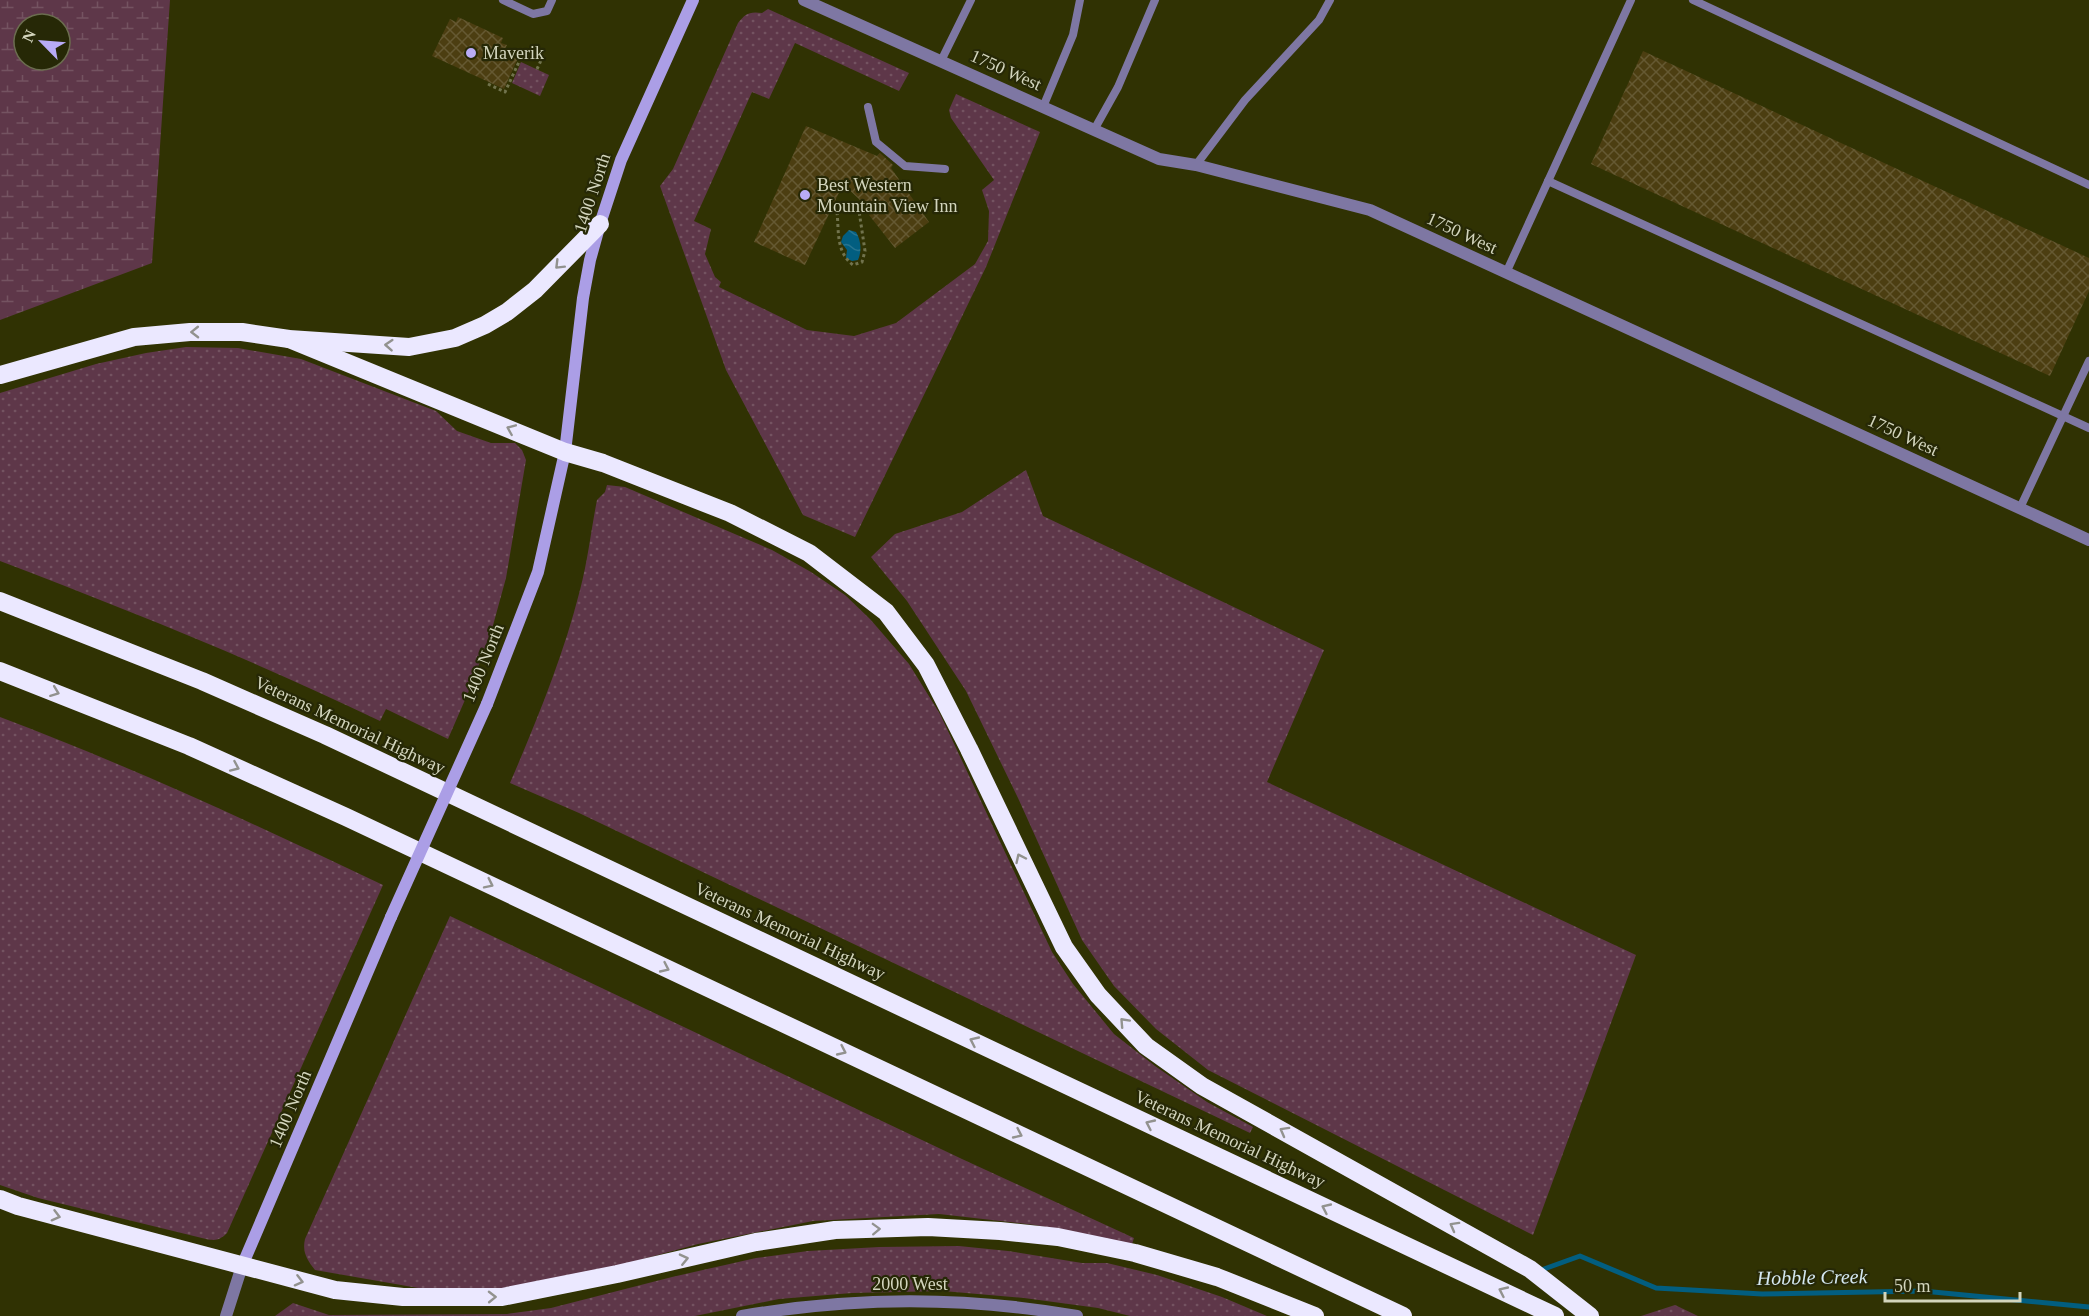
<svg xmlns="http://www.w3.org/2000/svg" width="2089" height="1316" font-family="'Times New Roman',serif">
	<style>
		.green { fill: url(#green-dots) }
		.wetland { fill: url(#wetland-marsh); fill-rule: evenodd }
		.water { fill: url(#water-waves) }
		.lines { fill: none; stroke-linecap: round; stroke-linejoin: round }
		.stream { stroke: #025e80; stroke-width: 5 }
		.building { fill: url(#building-cross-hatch) }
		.path { stroke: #71734d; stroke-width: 3; stroke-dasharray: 3 3; stroke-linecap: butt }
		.service { stroke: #7e77a3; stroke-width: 8 }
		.tertiary { stroke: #7e77a3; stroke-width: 12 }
		.secondary { stroke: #ab9ee6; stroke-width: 12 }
		.motorway { stroke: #ebe8ff; stroke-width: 18 }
		.secondary-bridge { stroke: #ab9ee6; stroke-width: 12 }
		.oneway { stroke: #92928f }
		.poi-dot { fill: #b8abf7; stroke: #262806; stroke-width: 2 }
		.labels { text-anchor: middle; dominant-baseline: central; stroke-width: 4.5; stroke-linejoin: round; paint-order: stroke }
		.poi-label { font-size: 18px; fill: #d3d5bd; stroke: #262806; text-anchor: start }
		.street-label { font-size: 18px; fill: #d3d5bd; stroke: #262806 }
		.water-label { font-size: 20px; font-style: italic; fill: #d5e8f2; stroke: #262806 }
	</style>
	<defs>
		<pattern id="green-dots" width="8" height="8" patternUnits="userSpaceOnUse" patternTransform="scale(1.5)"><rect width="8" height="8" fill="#5e3749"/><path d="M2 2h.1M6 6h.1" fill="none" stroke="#745361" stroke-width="1.8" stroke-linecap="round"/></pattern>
		<pattern id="wetland-marsh" width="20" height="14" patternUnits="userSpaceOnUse" patternTransform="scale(1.5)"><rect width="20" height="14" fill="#5e3749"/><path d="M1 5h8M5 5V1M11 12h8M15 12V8" fill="none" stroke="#745361"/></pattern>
		<pattern id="water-waves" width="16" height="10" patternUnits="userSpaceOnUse" patternTransform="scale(1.5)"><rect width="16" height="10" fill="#025e80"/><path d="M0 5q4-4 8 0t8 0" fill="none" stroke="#267490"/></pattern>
		<pattern id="building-cross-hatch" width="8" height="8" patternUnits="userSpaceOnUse" patternTransform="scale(1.5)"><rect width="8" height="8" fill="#4c3e11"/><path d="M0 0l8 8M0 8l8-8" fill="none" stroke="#655932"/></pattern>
	</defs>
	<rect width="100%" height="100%" fill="#303203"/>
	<g class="green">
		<path d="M768,9L909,73L899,91L795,43L769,99L752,92L694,221L711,229L705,254L715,277L721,282L719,287L807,330L854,336L896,323L975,264L988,241L989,211L982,190L994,180L951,118L949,110L956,94L1040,132L986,267L855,537L803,515L726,370L660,186L673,169L738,23C745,14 749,11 762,13Z"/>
		<polygon points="521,62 549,75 540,96 512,83"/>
		<path d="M186,347L238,348L301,359L436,411L457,431L491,443H515L522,450L526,460L506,578L492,629L471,686L448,739L386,709L380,721C256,661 128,610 0,561V393L96,364L146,353Z"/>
		<polygon points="1026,470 1043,516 1324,650 1267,782 1636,955 1533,1235 1208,1070 1156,1029 1114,986 1082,940 1018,798 966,691 907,601 871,557 895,534 962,512"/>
		<path d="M607,485L625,487L772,550L811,572L845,595L870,619L909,664L940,714L1052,952L1073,984L1114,1034L1155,1066L1207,1102L1253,1127L1250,1133L579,813L510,783C537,720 563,657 580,590C588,560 591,530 597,500L605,492Z"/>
		<path d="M0,717C130,766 257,825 383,885L227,1233C220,1240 216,1241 206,1239L38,1198L0,1185Z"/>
		<path d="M450,916L962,1159L1134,1238L1132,1244L1035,1225L939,1214L813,1221L698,1244L625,1264L537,1285L482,1290L424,1289L315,1270C307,1260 302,1252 305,1239Z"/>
		<polygon points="959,1246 1008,1251 1082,1263 1107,1263 1157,1275 1222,1297 1267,1316 1130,1316 1098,1308 1024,1298 943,1291 852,1293 779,1299 695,1316 275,1316 293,1303 329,1315 507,1314 551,1308 672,1277 756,1258 808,1251 879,1247"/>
		<polygon points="1675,1305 1698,1316 1641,1316"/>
	</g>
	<path class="wetland" d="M0,0H170L152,263L0,320ZM24,24H60V60H24Z"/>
	<path class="water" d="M849,230L856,232C861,240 862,251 858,260L852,261L846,258L847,250L841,242L843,236Z"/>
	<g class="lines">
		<polyline class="stream" points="1544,1269 1580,1256 1656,1288 1762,1294 1923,1291 2089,1307"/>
	</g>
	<g class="building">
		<polygon points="458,17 503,38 501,43 507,45 504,51 518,58 504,89 432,56 450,19 456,22"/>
		<polygon points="1643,51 2089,258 2089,291 2050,376 1591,164"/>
		<polygon points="806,126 877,156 880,153 893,165 891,168 929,222 895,248 869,215 871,214 859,199 843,184 805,265 754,242"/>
	</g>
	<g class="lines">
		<g class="path">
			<polyline points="537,69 543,56"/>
			<polyline points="488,84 505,92 525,49"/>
			<path d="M837,212C839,232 836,252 853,265L862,262L865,251L858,204"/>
		</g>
		<g class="service">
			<polyline points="503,0 533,14 547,11 552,0"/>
			<polyline points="1693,0 2089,185"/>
			<polyline points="941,61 971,0"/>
			<polyline points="868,107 876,142 905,166 945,169"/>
			<polyline points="1043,107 1073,35 1080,0"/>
			<polyline points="1094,130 1118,87 1155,0"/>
			<polyline points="1196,165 1245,100 1319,20 1330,0"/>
			<polyline points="1548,181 2089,428"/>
			<polyline points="1506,273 1631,0"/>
			<polyline points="2020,508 2089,361"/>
		</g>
		<g class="tertiary">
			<polyline points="804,0 1159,159 1196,165 1370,210 2089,540"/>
			<polyline points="226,1316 242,1266"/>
			<path d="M742,1316C856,1296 964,1296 1077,1316"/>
		</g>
		<g class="secondary">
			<polyline points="487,704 538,572 565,452 583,298 590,260 600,224 621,160 693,0"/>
			<polyline points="242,1266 391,917"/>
		</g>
		<g class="motorway">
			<polyline points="289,339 565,452 603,463 730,513 809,553 886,612 926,665 969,749 1064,947 1098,995 1146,1046 1202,1086 1530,1269 1590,1316"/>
			<polyline points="0,375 134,337 190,332 242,332 289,339 409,347 455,338 485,325 507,312 535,290 600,224"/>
			<polyline points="0,601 202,681 325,735 1555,1316"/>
			<polyline points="0,671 189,746 346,817 1403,1316"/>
			<polyline points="0,1199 18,1206 335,1290 403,1297 502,1297 617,1274 756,1242 835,1230 928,1227 1000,1231 1058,1237 1135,1253 1217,1277 1315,1316"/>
		</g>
		<polyline class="secondary-bridge" points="391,917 487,704"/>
	</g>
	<defs><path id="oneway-chevron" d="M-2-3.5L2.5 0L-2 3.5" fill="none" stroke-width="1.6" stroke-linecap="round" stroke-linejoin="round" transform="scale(1.5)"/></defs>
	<g class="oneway">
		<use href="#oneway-chevron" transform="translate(559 265) rotate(135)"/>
		<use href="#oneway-chevron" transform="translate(195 332) rotate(179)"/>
		<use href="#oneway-chevron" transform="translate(389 345) rotate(-176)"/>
		<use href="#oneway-chevron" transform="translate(511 429) rotate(-157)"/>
		<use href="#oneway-chevron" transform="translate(55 692) rotate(21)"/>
		<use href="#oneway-chevron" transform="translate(235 767) rotate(24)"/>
		<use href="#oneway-chevron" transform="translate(1020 858) rotate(-115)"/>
		<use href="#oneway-chevron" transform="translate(489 884) rotate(26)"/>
		<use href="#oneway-chevron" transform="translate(665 968) rotate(25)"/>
		<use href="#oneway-chevron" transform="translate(1124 1022) rotate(-133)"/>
		<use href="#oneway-chevron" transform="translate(974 1041) rotate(-155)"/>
		<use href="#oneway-chevron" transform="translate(842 1051) rotate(25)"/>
		<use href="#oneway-chevron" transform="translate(1150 1124) rotate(-155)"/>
		<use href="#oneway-chevron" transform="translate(1284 1131) rotate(-151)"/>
		<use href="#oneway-chevron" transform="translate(1018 1134) rotate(25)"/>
		<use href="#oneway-chevron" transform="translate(1326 1208) rotate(-155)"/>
		<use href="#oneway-chevron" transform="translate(56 1216) rotate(15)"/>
		<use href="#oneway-chevron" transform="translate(1454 1226) rotate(-151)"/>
		<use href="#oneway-chevron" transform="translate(876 1229) rotate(-2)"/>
		<use href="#oneway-chevron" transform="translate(684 1259) rotate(-13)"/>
		<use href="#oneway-chevron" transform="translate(299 1281) rotate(14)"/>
		<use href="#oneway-chevron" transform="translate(1503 1291) rotate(-155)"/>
		<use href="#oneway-chevron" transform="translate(492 1297) rotate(-1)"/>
	</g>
	<g class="poi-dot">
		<circle cx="471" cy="53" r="6"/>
		<circle cx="805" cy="195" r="6"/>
	</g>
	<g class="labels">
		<g class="poi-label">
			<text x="483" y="53">Maverik</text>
			<text x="817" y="185">Best Western<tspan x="817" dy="21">Mountain View Inn</tspan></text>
		</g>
		<g class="street-label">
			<text transform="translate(1006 70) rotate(24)">1750 West</text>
			<text transform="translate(592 193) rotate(-72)">1400 North</text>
			<text transform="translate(1462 233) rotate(25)">1750 West</text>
			<text transform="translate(1903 435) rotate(25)">1750 West</text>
			<text transform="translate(483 663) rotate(-68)">1400 North</text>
			<text transform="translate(350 725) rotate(25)">Veterans Memorial Highway</text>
			<text transform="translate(790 931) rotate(25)">Veterans Memorial Highway</text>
			<text transform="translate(290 1109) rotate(-67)">1400 North</text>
			<text transform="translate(1230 1139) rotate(25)">Veterans Memorial Highway</text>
			<text x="910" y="1284">2000 West</text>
		</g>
		<g class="water-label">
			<text transform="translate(1812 1277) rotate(-1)">Hobble Creek</text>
		</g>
	</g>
	<g transform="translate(42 42) rotate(295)"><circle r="28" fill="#262806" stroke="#6b6d4f" stroke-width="1.5"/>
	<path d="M0-4.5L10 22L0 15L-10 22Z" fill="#b8abf7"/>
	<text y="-9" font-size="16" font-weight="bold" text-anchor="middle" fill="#d3d5bd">N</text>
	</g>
	<path d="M1885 1292v9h135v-9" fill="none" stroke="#d3d5bd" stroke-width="3"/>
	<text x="1894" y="1292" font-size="18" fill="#d3d5bd" stroke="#262806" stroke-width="4.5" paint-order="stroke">50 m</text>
</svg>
